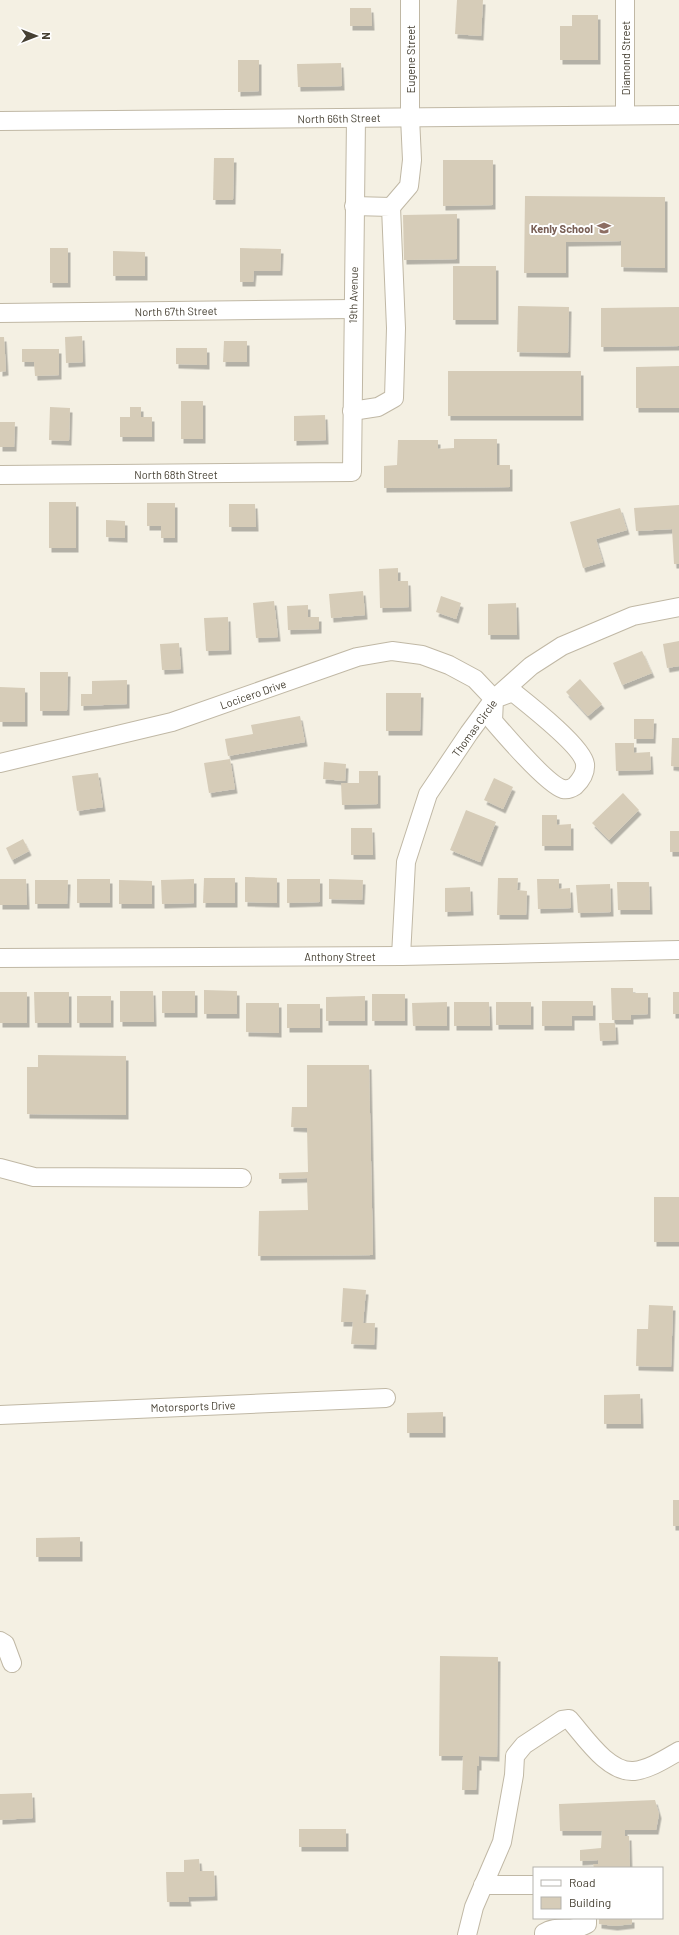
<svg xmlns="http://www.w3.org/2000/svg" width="679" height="1935" font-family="Barlow,sans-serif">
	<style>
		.building { fill: #d6ccb8; filter: url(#shadow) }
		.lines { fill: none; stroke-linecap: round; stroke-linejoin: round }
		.minor-casing { stroke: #c0b8a5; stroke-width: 20 }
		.minor { stroke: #fff; stroke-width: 18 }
		.labels { text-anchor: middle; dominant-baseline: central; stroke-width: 4; stroke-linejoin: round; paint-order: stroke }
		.street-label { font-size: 11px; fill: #464033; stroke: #fff }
		.education-label { font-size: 11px; font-weight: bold; fill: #785e54; stroke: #fff; text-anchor: end }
	</style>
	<defs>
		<filter id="shadow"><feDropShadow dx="2.5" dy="4.5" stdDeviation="0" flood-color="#0004"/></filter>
	</defs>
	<rect width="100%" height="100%" fill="#f4f0e3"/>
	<g class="building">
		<polygon points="457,0 483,0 481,36 455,34"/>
		<polygon points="350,8 371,8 372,26 350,26"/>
		<polygon points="572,15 598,15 598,60 560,60 560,26 572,26"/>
		<polygon points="238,60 259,60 259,91 238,92"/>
		<polygon points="341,63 342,86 298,87 297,64"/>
		<polygon points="214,158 234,158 233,200 213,200"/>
		<polygon points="443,160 493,160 493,205 443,206"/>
		<polygon points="525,196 665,197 665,268 621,267 621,241 566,242 566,273 524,273"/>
		<polygon points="457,214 457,259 404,260 403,215"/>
		<rect x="50" y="248" width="18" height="35"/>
		<polygon points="240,248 281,249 280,271 254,271 253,282 240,282"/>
		<polygon points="113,251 145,252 145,276 113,276"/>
		<rect x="453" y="266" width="43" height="54"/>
		<polygon points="518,306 569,307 568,353 517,352"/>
		<polygon points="679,307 679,346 601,347 601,308"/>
		<polygon points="82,336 83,362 66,363 65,337"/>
		<polygon points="0,337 4,337 6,371 0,372"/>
		<polygon points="224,341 247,341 247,362 223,362"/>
		<polygon points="176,348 207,348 207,365 176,364"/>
		<polygon points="22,349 59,349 59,375 35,376 34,362 22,362"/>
		<polygon points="679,366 679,408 636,408 636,367"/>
		<rect x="448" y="371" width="133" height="45"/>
		<rect x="181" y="401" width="22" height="38"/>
		<polygon points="50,407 70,408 69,441 49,440"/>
		<polygon points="130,407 141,407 141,417 152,417 152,437 120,437 120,417 130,417"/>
		<polygon points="325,415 326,440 294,441 294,416"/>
		<polygon points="0,422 15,422 14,447 0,447"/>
		<polygon points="454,439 497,439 497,465 510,465 510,487 384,488 384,466 397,465 398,440 438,440 438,449 454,448"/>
		<rect x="49" y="502" width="27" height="46"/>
		<polygon points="147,503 175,503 175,538 161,538 161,526 147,526"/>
		<polygon points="229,504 255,504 256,527 229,527"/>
		<polygon points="679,505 679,564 674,564 672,529 636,531 634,508"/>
		<polygon points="620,508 627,530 596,539 603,562 583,568 570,522"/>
		<polygon points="106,520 125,521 125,538 106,537"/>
		<polygon points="398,568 398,581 408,581 409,607 380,608 379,569"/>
		<polygon points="363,591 365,615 331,618 329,594"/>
		<polygon points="441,596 461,603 456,619 436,612"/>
		<polygon points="274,601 278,637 256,638 253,603"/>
		<polygon points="516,603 517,635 488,635 488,604"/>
		<polygon points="308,605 308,617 319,617 319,629 288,630 287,606"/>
		<polygon points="228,617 229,650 206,651 204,618"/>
		<polygon points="679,641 679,666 667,668 663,644"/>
		<polygon points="179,643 181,669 162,670 160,644"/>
		<polygon points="642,651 652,673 622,685 613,663"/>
		<polygon points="40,672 68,672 67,711 40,711"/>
		<polygon points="580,679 602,704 588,716 566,692"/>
		<polygon points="127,680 127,704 81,706 81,694 92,694 92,681"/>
		<polygon points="0,687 25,688 25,722 0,722"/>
		<polygon points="386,693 421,693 420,731 386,731"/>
		<polygon points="300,716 305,742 228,756 225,739 253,734 251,725"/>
		<polygon points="634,719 654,719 653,739 634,739"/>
		<polygon points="672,738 679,738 679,767 671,766"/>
		<polygon points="615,743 634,743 634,753 650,752 651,770 616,771"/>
		<polygon points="230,759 235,789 209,793 204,763"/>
		<polygon points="324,762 346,764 345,781 323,779"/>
		<polygon points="359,771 378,771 378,804 342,805 341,783 359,783"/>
		<polygon points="98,773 103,807 77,811 72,776"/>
		<polygon points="494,778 513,787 503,809 484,800"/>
		<polygon points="623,793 639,810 609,840 592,823"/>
		<polygon points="466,810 496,822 480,862 450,850"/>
		<polygon points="542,815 557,815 557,825 571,824 571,846 542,846"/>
		<polygon points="351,828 372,828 373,855 351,855"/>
		<rect x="670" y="831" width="9" height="21"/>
		<polygon points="23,839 29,851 12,860 6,848"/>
		<polygon points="245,877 277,878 277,903 245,902"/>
		<polygon points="204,878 235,878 235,903 203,903"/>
		<polygon points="498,878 518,878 517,890 527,891 526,915 497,915"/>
		<polygon points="0,879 26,879 27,905 0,905"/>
		<rect x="77" y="879" width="33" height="24"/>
		<polygon points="194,879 194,903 162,904 161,880"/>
		<polygon points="287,879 320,879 320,902 287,903"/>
		<polygon points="329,879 363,880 362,900 329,899"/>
		<polygon points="537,879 559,879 559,889 570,888 571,908 538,909"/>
		<polygon points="35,880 68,880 67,904 35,904"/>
		<polygon points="119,880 152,881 152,904 119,904"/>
		<polygon points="617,882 649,882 650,910 618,910"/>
		<polygon points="610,884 611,912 578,913 576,885"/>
		<polygon points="470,887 471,911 445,912 445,888"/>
		<polygon points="611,988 633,988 633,993 648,993 648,1014 631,1015 631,1020 612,1020"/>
		<polygon points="204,990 237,991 237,1014 204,1014"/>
		<polygon points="120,991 153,991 154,1022 120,1022"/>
		<rect x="162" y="991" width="33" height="22"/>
		<rect x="0" y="992" width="27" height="31"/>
		<polygon points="34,992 69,992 69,1023 35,1023"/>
		<rect x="673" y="992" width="6" height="22"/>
		<rect x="372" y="994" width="33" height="27"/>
		<rect x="77" y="996" width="34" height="27"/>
		<polygon points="365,996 365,1021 326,1021 326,997"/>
		<polygon points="542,1001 593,1001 593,1016 572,1016 572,1026 542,1026"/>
		<polygon points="447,1002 447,1026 413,1026 412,1003"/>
		<polygon points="454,1002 489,1002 490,1026 454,1026"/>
		<rect x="496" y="1002" width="35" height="23"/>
		<polygon points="246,1003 279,1003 279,1033 246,1032"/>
		<rect x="287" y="1004" width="33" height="24"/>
		<polygon points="599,1023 615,1023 616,1040 600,1041"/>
		<polygon points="38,1055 126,1056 126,1115 27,1114 27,1067 38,1067"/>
		<polygon points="307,1065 369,1065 373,1255 258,1256 259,1211 308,1210 307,1178 279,1179 279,1173 308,1172 307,1128 291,1127 292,1107 307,1107"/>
		<rect x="654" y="1197" width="25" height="45"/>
		<polygon points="343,1288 366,1290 363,1323 375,1323 374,1345 351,1344 353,1322 341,1322"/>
		<polygon points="649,1305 673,1306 671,1367 636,1366 637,1329 648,1329"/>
		<polygon points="640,1394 641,1424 604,1424 604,1395"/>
		<polygon points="443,1412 443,1433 407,1433 407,1413"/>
		<rect x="673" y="1500" width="6" height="26"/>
		<polygon points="80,1537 80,1557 36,1557 36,1538"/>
		<polygon points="440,1656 498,1657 497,1757 479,1756 479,1766 477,1766 476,1790 462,1790 463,1756 439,1756"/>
		<polygon points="32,1793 33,1818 0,1820 0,1794"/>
		<polygon points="655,1800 659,1814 656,1830 625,1830 625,1836 629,1836 630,1868 594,1868 593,1864 598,1864 598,1860 580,1861 580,1850 601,1848 602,1831 560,1831 559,1804"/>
		<rect x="299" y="1829" width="47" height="18"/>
		<polygon points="199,1859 200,1871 214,1871 215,1896 188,1897 189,1902 167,1902 166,1872 184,1872 184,1860"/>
		<polygon points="599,1918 632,1918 632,1924 615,1926 599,1924"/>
	</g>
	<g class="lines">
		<defs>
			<g id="minor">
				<polyline points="625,115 625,0"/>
				<polyline points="0,121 679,115"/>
				<polyline points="391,207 409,186 412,160 410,117 410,0"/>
				<polyline points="0,313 353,309"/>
				<polyline points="352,411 378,407 394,398 396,328 391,207 354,206"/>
				<polyline points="0,475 352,472 356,118"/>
				<path d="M0,763L172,722L357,657L392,651L422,655L449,665L475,679L494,699L493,721C505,735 548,785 563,789C567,790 572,788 575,786C581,780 586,773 585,764C583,747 528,704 513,692L494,699"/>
				<polyline points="401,956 406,862 428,794 469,733 494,699 531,666 562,646 633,616 679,607"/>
				<polyline points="0,958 401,956 679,950"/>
				<polyline points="0,1168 34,1177 242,1178"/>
				<polyline points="0,1415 386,1398"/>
				<polyline points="0,1641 5,1644 12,1663"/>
				<polyline points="483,1885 534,1885"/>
				<path d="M467,1935L474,1907L502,1842L514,1775L515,1756L524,1745L562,1720L569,1719C585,1737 608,1773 634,1771C650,1769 665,1759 679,1751"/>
				<path d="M544,1935V1933C557,1924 571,1933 587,1924V1918"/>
			</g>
		</defs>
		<use href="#minor" class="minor-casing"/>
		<use href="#minor" class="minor"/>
	</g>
	<defs>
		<symbol id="school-bare" viewBox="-9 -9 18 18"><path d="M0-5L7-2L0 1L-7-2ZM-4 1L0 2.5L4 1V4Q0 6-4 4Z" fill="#8d6e63" stroke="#fff" stroke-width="2.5" paint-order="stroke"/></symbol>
	</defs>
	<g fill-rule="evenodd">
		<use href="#school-bare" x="594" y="218" width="20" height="20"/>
	</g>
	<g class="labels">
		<g class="street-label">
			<text transform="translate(625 58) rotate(-90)">Diamond Street</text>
			<text transform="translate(410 59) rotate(-90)">Eugene Street</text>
			<text transform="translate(339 118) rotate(-1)">North 66th Street</text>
			<text transform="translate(353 295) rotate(-89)">19th Avenue</text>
			<text transform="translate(176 311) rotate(-1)">North 67th Street</text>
			<text x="176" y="474">North 68th Street</text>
			<text transform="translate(253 694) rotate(-19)">Locicero Drive</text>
			<text transform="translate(474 728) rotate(-54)">Thomas Circle</text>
			<text x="340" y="956">Anthony Street</text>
			<text transform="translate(193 1406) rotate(-2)">Motorsports Drive</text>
		</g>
		<g class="education-label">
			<text x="593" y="228">Kenly School</text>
		</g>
	</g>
	<rect x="533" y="1867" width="130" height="52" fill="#ffffff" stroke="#b5b3ad"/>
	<rect x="541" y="1880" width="20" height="6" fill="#ffffff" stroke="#b5b3ad"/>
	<text x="569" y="1887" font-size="12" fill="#464033">Road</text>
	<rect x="541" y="1897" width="20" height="12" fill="#d6ccb8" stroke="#b5b3ad"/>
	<text x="569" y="1907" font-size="12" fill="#464033">Building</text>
	<g transform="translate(36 36) rotate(90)" stroke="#ffffff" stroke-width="3" paint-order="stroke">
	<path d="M0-3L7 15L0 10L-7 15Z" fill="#464033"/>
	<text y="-6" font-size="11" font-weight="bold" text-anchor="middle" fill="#464033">N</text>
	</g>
</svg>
